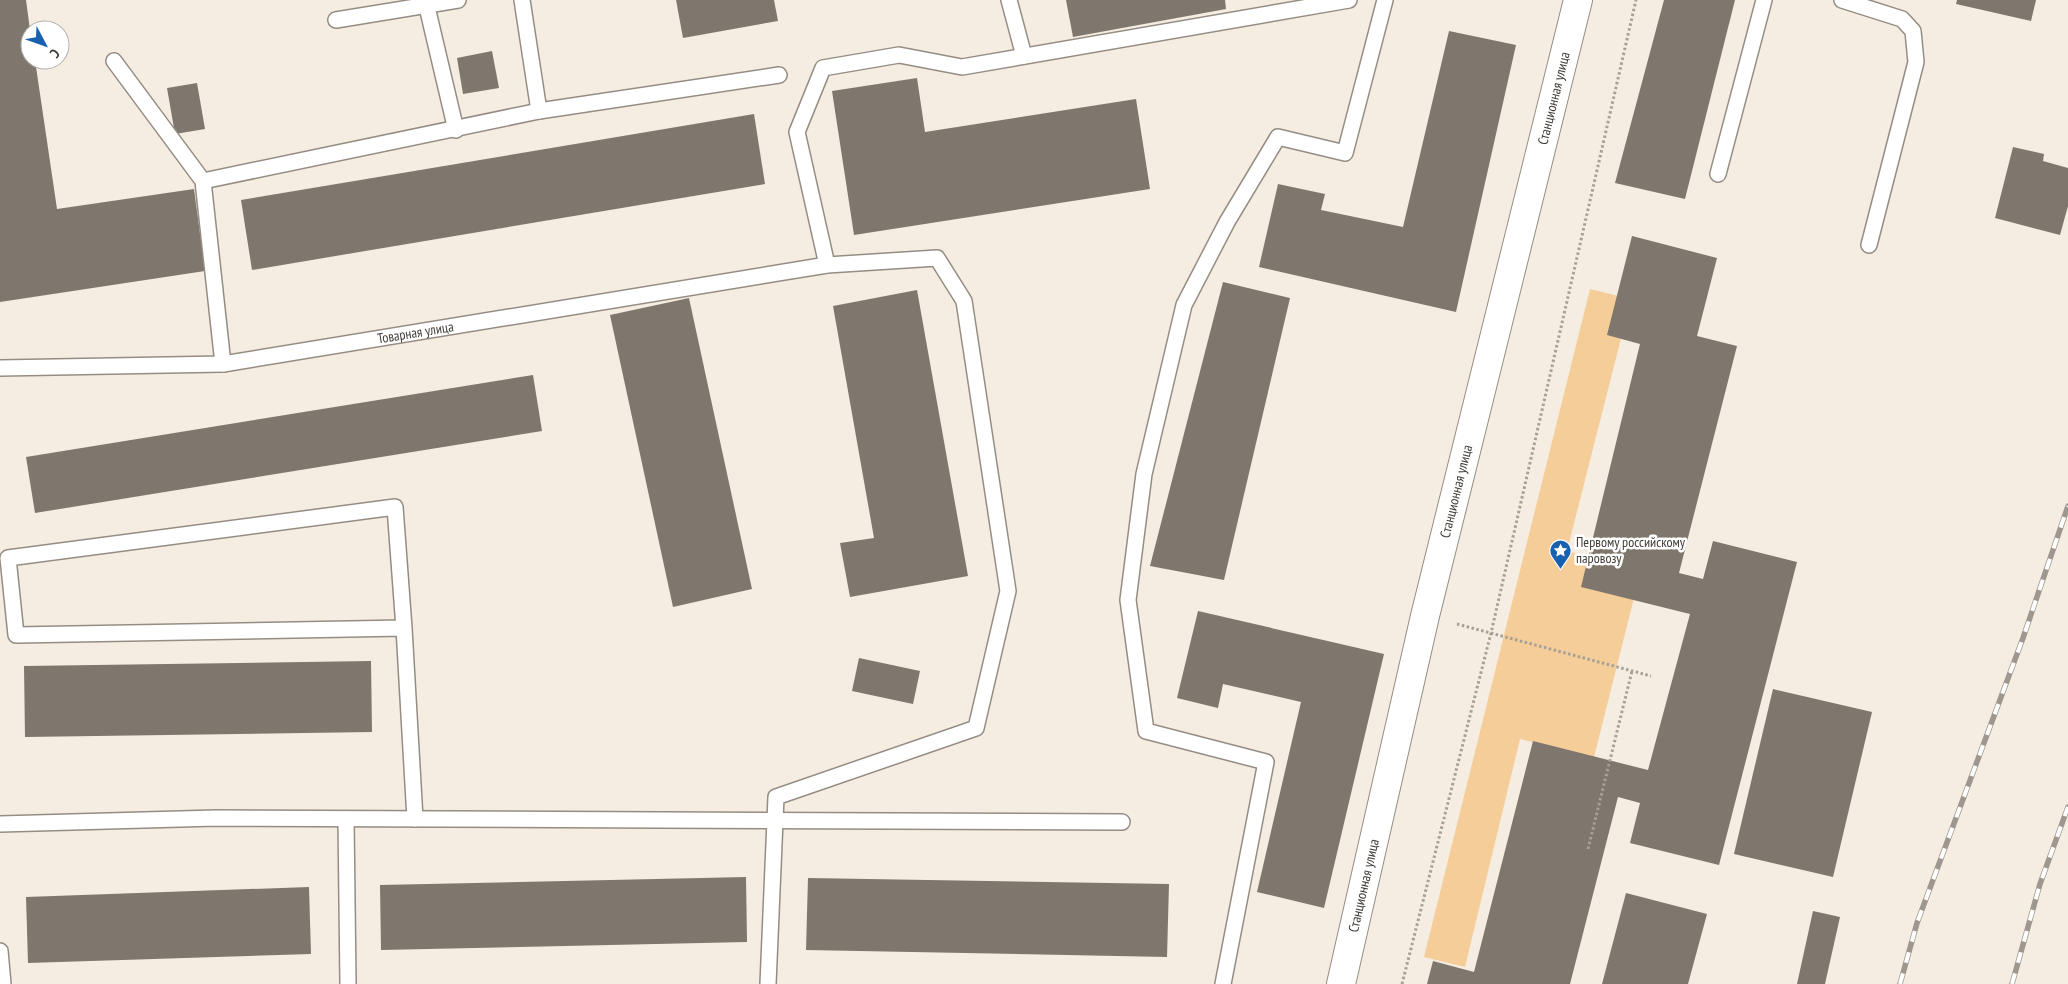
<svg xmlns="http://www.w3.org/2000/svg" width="2068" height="984" font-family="'PT Sans Narrow',sans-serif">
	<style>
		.green { fill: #f5cd98 }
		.building { fill: #7f776d }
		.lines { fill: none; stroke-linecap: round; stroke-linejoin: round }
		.lane-casing { stroke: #958d83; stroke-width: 18 }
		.secondary-casing { stroke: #958d83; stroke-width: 30 }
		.path { stroke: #a6a098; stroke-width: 3; stroke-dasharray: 2.5 2.5; stroke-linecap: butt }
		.lane { stroke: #fff; stroke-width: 15 }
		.secondary { stroke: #fff; stroke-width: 28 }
		.rail-casing { stroke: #9d978f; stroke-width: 5.5 }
		.rail { stroke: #fff; stroke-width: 4; stroke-dasharray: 11; stroke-linecap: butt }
		.labels { text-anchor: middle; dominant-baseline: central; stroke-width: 5; stroke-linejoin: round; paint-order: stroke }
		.street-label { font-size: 14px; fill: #403c38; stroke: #fff }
		.poi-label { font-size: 14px; fill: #403c38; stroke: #fff; text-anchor: start }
	</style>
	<rect width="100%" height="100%" fill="#f5ede1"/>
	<polygon class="green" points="1590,289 1631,299 1567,551 1641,570 1594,757 1520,739 1465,967 1424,957"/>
	<g class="building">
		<polygon points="0,0 26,0 30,30 30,60 35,60 57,209 194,189 205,271 0,302"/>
		<polygon points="676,0 774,0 778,21 683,38"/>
		<polygon points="1066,0 1225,0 1226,9 1073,37"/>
		<polygon points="1664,0 1735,0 1685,199 1615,183"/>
		<polygon points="1957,0 2036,0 2031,21 1956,4"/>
		<polygon points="1449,31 1516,45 1456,312 1259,267 1278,184 1325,194 1321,210 1403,227"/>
		<polygon points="492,51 499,88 463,94 457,58"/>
		<polygon points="917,78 925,132 1136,99 1150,189 854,235 832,91"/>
		<polygon points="197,83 205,129 175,134 167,88"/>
		<polygon points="754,114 765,184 252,270 241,200"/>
		<polygon points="2013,147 2044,154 2043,161 2068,168 2068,206 2060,235 1995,218"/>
		<polygon points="1632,236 1717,258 1697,336 1737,346 1679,573 1703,579 1713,541 1797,562 1719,865 1630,843 1640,803 1618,797 1570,984 1427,984 1433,961 1474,972 1533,741 1648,770 1690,614 1581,587 1640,344 1607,335"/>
		<polygon points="1223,282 1290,298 1224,580 1150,566"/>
		<polygon points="917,290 968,576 850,597 840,543 874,538 833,306"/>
		<polygon points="689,298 752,589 673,607 610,315"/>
		<polygon points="533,375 542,431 35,513 26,457"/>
		<polygon points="1198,611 1384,654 1324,908 1257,892 1301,702 1223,684 1218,708 1177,698"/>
		<polygon points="859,658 920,671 913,704 852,691"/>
		<polygon points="371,661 372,732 25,737 24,666"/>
		<polygon points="1773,689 1872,712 1833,877 1734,854"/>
		<polygon points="746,877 747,942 381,950 380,885"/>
		<polygon points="808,878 1169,884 1167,957 806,950"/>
		<polygon points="309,887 311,954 28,963 26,897"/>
		<polygon points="1626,893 1707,914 1688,984 1602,984"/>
		<polygon points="1813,911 1840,917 1825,984 1797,984"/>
	</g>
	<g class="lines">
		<defs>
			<g id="lane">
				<polyline points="522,0 539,111"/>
				<polyline points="1009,0 1024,56"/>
				<polyline points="1842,0 1902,19 1913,31 1916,62 1869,245"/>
				<polyline points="427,7 456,130"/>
				<polyline points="336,20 458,0"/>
				<polyline points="114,61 203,181 223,364"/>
				<polyline points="1718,174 1764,0"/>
				<polyline points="203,181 539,111 779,75"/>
				<polyline points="827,265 797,132 823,68 899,55 962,67 1349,0"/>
				<path id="s1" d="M0,368L223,364L827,265L937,258L964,301L1008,591L976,728L776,797L768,984"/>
				<polyline points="404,628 16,635 8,558 395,507 404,628 415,819"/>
				<polyline points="346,819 348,984"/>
				<polyline points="0,824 216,818 1122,822"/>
				<polyline points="0,951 3,984"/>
				<polyline points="1223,984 1266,762 1146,731 1128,600 1144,474 1184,305 1227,222 1278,137 1345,153 1385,0"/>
			</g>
			<g id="secondary">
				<path id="s2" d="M1341,984L1425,616L1578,0"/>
			</g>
		</defs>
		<use href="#lane" class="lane-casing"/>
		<use href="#secondary" class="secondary-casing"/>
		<g class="path">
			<polyline points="1457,624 1651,676"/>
			<polyline points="1588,849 1632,671"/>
			<polyline points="1402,984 1491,633 1636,0"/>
		</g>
		<use href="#lane" class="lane"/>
		<use href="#secondary" class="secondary"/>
		<defs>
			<g id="rail">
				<polyline points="1900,984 1917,923 2023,638 2068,506"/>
				<polyline points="2012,984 2040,884 2068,807"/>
			</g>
		</defs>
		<use href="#rail" class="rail-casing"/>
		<use href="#rail" class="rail"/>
	</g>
	<defs>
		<symbol id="sight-pin" viewBox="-11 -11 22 30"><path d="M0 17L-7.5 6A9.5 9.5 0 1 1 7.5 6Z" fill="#1860b0" stroke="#fff"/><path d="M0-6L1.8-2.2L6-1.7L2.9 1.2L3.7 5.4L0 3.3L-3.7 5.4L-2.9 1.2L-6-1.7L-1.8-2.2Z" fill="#fff"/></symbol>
	</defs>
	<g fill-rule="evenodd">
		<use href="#sight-pin" x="1548" y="538" width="25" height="34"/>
	</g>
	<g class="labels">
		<g class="street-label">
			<text stroke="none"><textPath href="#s2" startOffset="911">Станционная улица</textPath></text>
			<text stroke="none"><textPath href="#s1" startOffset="418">Товарная улица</textPath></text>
			<text stroke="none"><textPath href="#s2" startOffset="506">Станционная улица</textPath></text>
			<text stroke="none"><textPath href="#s2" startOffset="101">Станционная улица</textPath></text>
		</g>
		<g class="poi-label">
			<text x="1576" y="542">Первому российскому<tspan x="1576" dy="16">паровозу</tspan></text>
		</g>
	</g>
	<g transform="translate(45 45) rotate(131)"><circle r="24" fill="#ffffff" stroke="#b3b1af"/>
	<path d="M0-4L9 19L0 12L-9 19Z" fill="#1860b0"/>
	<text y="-8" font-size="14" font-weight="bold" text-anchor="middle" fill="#403c38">С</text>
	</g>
</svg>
